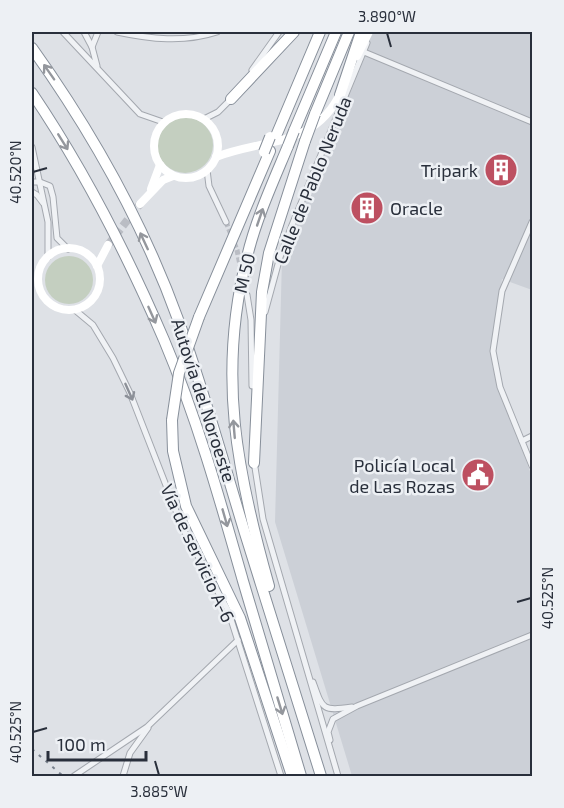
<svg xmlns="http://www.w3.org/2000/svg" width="564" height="808" font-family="'Exo 2',sans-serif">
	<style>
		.built { fill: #ccd0d7 }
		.green { fill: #c4cfc0 }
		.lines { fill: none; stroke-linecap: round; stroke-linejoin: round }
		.street-tunnel { stroke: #babdc4; stroke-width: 5; stroke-dasharray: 5 2.5; stroke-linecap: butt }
		.secondary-tunnel { stroke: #babdc4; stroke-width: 8; stroke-dasharray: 8 4; stroke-linecap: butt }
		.street-casing { stroke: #a4a8af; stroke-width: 7 }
		.highway-casing { stroke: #878f9a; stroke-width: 12 }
		.street { stroke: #f0f2f5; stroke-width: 5 }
		.secondary { stroke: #fff; stroke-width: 8 }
		.highway { stroke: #fff; stroke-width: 10 }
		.rail { stroke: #79818d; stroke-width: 2; stroke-dasharray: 3 6; stroke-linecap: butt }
		.highway-bridge-casing { stroke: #878f9a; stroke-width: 12; stroke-linecap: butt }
		.highway-bridge { stroke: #fff; stroke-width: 10 }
		.oneway { stroke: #94979d }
		.oneway2 { stroke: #8c9098 }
		.ticks { fill: none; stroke: #292f3b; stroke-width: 2 }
		.labels { text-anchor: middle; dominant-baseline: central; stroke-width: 5; stroke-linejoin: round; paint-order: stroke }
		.poi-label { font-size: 18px; fill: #292f3b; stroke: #edf0f4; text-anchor: end }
		.street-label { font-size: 18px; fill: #292f3b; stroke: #edf0f4 }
		.neatline { fill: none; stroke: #292f3b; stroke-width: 2 }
		.ticks-label { font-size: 15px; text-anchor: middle; fill: #292f3b }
	</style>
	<rect width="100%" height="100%" fill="#dee1e6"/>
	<polygon class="built" points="371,32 532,32 532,290 502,279 492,365 532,477 532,776 352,776 275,522 282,259"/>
	<g class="green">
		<circle cx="185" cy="145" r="28"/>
		<circle cx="69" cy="280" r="24"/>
	</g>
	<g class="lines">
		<polyline class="street-tunnel" points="226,222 237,250 241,270"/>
		<polyline class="secondary-tunnel" points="108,245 140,204"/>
		<defs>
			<g id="street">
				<polyline points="63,32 140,114 163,122"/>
				<polyline points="84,32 92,47"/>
				<path d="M117,32C150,39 184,43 217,32"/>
				<polyline points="364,52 532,122"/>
				<polyline points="97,66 92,47 98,32"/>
				<polyline points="252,70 279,32"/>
				<polyline points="204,119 218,112 231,99"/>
				<polyline points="32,147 48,222 48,257"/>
				<polyline points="207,170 209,186 226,222"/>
				<polyline points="32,182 40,182 50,186 53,197 57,238 68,249"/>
				<polyline points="32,192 37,195 43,203"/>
				<polyline points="532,222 502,291 493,351 500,387 532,466"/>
				<polyline points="247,295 251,320 252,386"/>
				<polyline points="75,310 93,325 113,358 130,393 183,529 228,610 281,776"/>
				<polyline points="265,312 280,257 292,225 367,43"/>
				<polyline points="522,441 532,436"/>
				<polyline points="254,461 263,519 338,776"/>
				<path d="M313,682C323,710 322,711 352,707"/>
				<polyline points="330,740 328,732 333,719 357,706 532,635"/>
				<polyline points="74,776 147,727 238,640"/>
				<polyline points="123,776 130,753 148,728"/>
			</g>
			<g id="highway">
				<path d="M32,48C92,132 144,225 179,322C204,391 223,461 244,530C270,612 295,694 321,776"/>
				<path d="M32,93C84,170 127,254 164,340C197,418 220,500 243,581C262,646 282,711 301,776"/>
				<polyline points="340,95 361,32"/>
				<polyline points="231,99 294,32"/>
				<polyline points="315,114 349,32"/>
				<polyline points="294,131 336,32"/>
				<polyline points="276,136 320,32"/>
				<polyline points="199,317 270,151"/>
				<polyline points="172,420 173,451 186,506 240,618 292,776"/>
				<polyline points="254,463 262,292 269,253 305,141"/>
				<path d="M269,586C237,473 217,374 247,257C256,219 273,182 288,146"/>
			</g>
		</defs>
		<use href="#street" class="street-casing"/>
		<use href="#highway" class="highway-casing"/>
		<use href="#street" class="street"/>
		<g class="secondary">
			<polyline points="357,56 369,32"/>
			<circle cx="186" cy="146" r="32"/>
			<path d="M216,157C265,138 315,148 341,92"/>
			<polyline points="151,189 160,165"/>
			<polyline points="140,204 163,180 173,176"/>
			<circle cx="69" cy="279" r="31"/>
			<polyline points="97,266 108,245"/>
		</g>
		<use href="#highway" class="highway"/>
		<polyline class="rail" points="32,749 63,776"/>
		<defs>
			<g id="highway-bridge">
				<polyline points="305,141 315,114"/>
				<polyline points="288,146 294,131"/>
				<polyline points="264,152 270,137"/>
				<polyline points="172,420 179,373 199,317"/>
			</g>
		</defs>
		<use href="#highway-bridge" class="highway-bridge-casing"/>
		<use href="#highway-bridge" class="highway-bridge"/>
	</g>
	<defs><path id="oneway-shaft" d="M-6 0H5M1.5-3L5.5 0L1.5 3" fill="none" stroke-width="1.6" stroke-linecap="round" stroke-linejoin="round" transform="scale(1.5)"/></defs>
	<g class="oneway">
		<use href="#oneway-shaft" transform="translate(49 72) rotate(-125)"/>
		<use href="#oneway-shaft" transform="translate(63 142) rotate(58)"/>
		<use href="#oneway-shaft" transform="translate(260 217) rotate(-71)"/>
		<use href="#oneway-shaft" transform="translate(144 241) rotate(-115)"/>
		<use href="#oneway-shaft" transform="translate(152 315) rotate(66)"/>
		<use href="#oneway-shaft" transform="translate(234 429) rotate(-95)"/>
		<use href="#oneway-shaft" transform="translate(225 518) rotate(74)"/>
		<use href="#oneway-shaft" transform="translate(280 706) rotate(73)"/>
	</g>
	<use class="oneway2" href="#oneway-shaft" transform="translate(129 392) rotate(66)"/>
	<path class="ticks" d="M387,33L391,47M33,172L47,168M517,602L531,598M33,732L47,728M155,761L159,775"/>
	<defs>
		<symbol id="building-disc" viewBox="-11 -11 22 22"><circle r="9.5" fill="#bd5061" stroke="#edf0f4"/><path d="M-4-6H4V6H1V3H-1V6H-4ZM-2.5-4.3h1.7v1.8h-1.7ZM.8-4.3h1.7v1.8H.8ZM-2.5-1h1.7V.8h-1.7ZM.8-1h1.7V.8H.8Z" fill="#fff"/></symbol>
		<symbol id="civic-disc" viewBox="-11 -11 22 22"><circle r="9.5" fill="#bd5061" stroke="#edf0f4"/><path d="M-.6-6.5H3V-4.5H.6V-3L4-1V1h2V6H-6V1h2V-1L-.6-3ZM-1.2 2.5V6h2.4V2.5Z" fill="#fff"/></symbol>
	</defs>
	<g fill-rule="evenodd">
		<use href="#building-disc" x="482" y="151" width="38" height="38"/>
		<use href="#building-disc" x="348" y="189" width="38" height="38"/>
		<use href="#civic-disc" x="459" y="456" width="38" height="38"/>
	</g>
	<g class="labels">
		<g class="poi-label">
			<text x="478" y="170">Tripark</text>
			<text x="390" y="208" text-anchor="start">Oracle</text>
			<text x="455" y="465">Policía Local<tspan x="455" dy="21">de Las Rozas</tspan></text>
		</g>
		<g class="street-label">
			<text transform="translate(312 180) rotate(-68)">Calle de Pablo Neruda</text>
			<text transform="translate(244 273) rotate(-77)">M 50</text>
			<text transform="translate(204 400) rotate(72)">Autovía del Noroeste</text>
			<text transform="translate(198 553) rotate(65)">Vía de servicio A-6</text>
		</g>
	</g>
	<rect width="564" height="808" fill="none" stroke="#edf0f4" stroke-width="66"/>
	<path d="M48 751v9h98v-9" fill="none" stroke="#292f3b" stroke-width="3"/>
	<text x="57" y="751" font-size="18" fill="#292f3b" stroke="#edf0f4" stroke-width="4.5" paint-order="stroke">100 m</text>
	<rect x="33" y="33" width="498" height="742" class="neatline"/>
	<g class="ticks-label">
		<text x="387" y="22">3.890°W</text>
		<text transform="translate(16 172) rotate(-90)" y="5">40.520°N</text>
		<text transform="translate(548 598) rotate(-90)" y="5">40.525°N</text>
		<text transform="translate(16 732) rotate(-90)" y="5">40.525°N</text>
		<text x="159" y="797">3.885°W</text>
	</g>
</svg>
